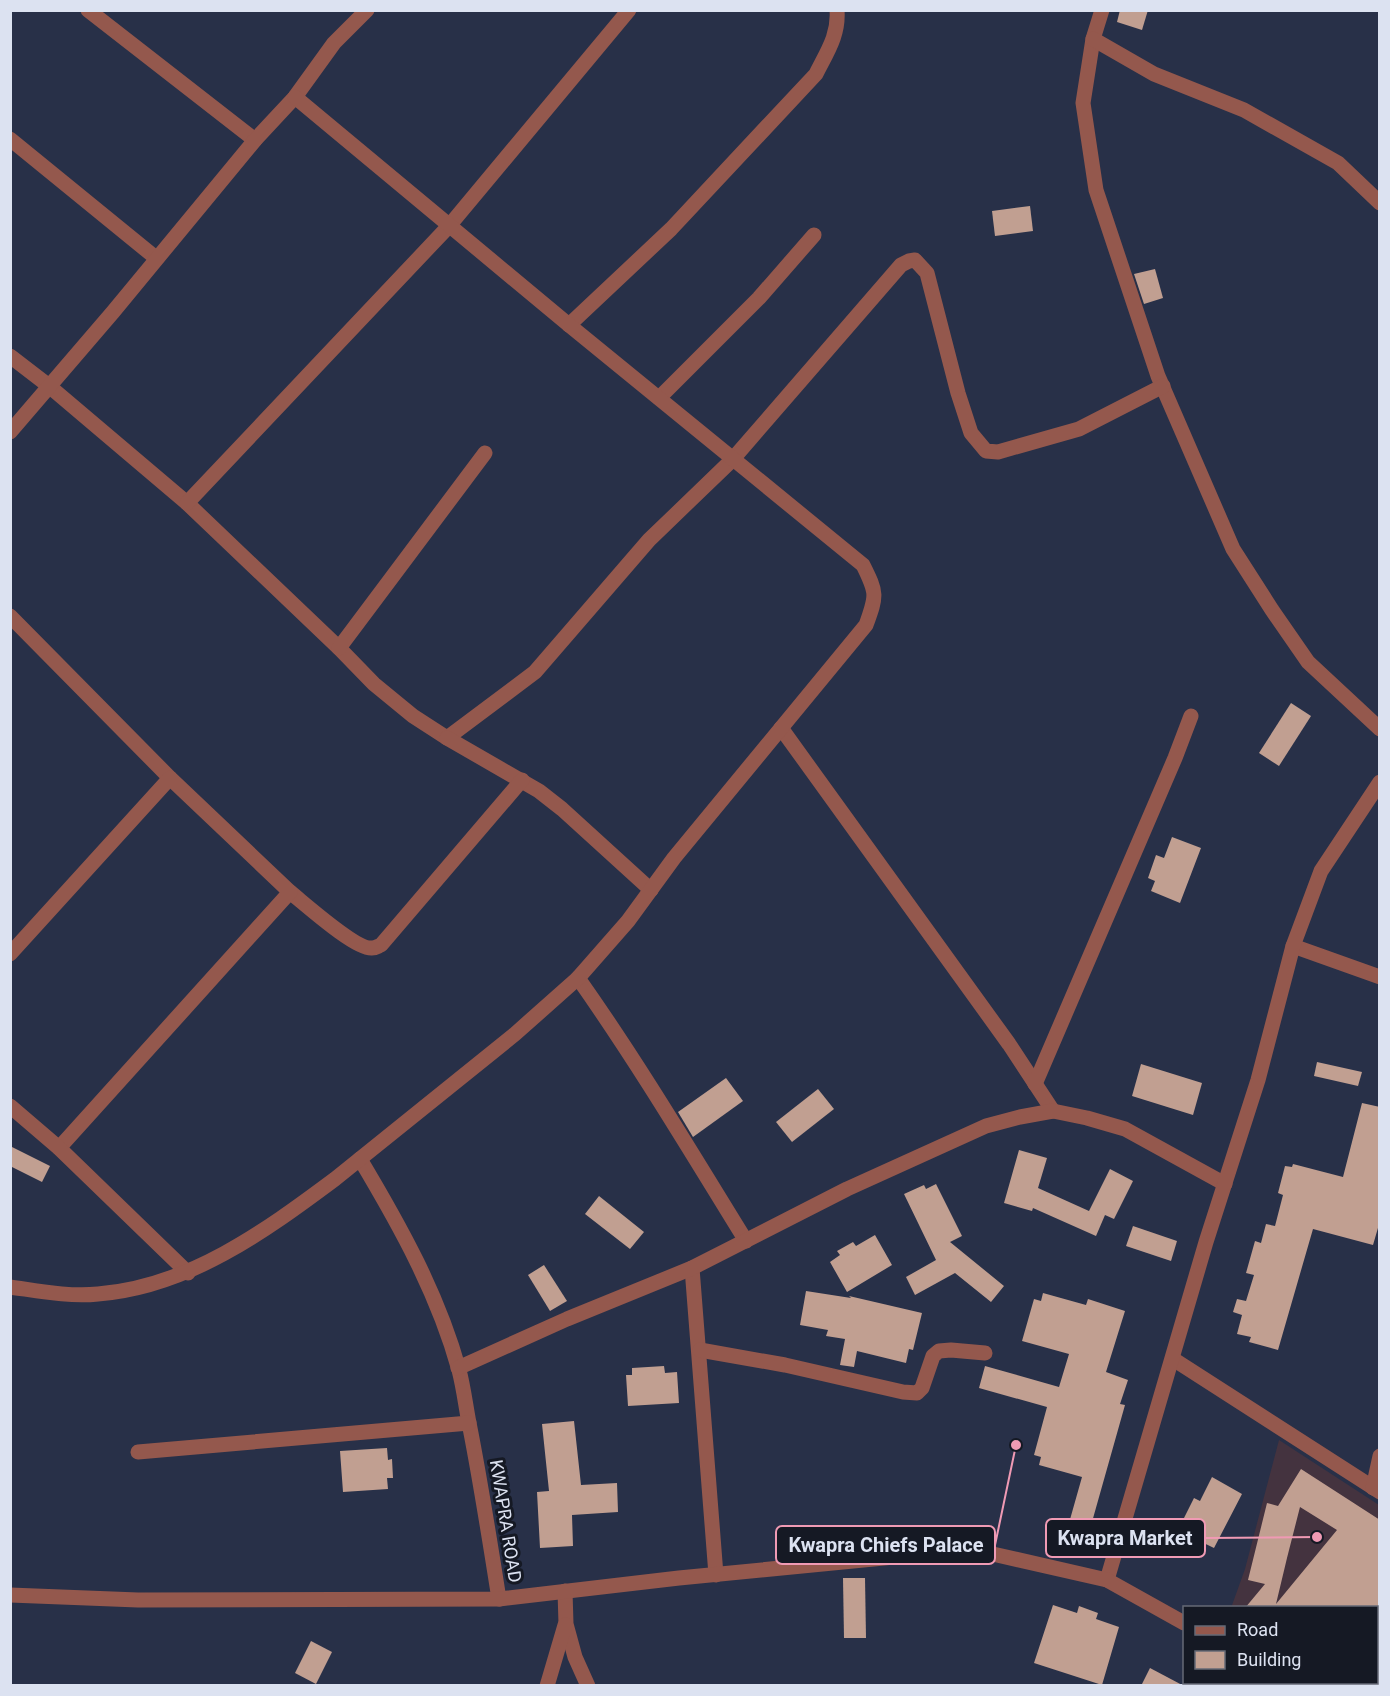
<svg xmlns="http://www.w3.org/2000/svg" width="1390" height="1696" font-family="Roboto,sans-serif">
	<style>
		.commercial { fill: #44333f }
		.building { fill: #c19f91; fill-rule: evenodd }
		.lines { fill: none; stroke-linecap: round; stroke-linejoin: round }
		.street { stroke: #94584d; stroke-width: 15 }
		.labels { text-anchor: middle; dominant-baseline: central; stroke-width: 6; stroke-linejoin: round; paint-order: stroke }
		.street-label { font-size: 18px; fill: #dce2f1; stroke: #151924 }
		.leader { fill: none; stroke: #f09ab4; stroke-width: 2 }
		.callout-dot { fill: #f09ab4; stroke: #151924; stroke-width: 2 }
		.callout { fill: #151924; stroke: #f09ab4; stroke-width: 2 }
		.callout-label { font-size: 20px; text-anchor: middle; font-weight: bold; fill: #dce2f1 }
	</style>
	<rect width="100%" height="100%" fill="#283048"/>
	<polygon class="commercial" points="1279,1440 1379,1505 1379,1685 1294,1686 1290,1683 1376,1682 1376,1608 1231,1608 1245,1569"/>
	<g class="building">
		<polygon points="1120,10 1148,10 1142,30 1117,22"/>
		<polygon points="1030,206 1033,231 995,236 992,211"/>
		<polygon points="1155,269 1163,298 1144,304 1134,274"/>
		<polygon points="1291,703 1311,716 1279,766 1259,753"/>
		<polygon points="1172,837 1201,848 1180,903 1151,891 1155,881 1148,878 1156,855 1164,858"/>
		<polygon points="1317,1062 1362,1072 1358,1086 1314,1076"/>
		<polygon points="1141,1064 1202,1083 1193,1115 1132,1096"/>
		<polygon points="726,1078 743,1101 693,1137 678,1112"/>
		<polygon points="818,1089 834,1109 792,1142 776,1122"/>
		<polygon points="1362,1103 1380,1107 1380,1221 1373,1245 1313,1229 1278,1350 1249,1342 1251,1337 1237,1334 1242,1315 1233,1312 1237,1299 1246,1301 1254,1275 1246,1273 1255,1241 1261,1243 1266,1224 1275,1226 1283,1195 1278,1193 1285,1166 1292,1167 1293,1164 1343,1177"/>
		<polygon points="10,1146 50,1166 42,1182 10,1166"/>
		<polygon points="1019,1150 1047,1158 1038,1188 1089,1211 1110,1169 1133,1181 1114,1219 1105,1215 1096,1236 1033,1208 1032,1211 1004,1203"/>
		<polygon points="936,1184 962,1236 950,1242 1004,1286 991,1302 955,1273 915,1295 906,1277 936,1260 904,1194 924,1185 926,1189"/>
		<polygon points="599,1196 644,1232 630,1249 585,1214"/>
		<polygon points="1133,1226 1177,1241 1171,1261 1126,1246"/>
		<polygon points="875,1235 892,1265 847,1292 830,1262 840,1255 837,1251 853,1242 856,1246"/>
		<polygon points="544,1265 567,1301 550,1311 528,1275"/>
		<polygon points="806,1291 851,1298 849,1296 922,1313 913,1350 909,1349 906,1363 857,1351 854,1367 840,1365 845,1339 826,1336 828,1330 800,1325"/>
		<polygon points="1043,1293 1086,1305 1088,1299 1125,1311 1106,1372 1128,1380 1120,1404 1125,1405 1090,1529 1069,1523 1082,1477 1039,1465 1041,1457 1034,1455 1047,1407 979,1388 985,1366 1059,1387 1069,1354 1022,1341 1034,1299 1041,1301"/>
		<polygon points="664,1366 665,1373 677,1372 679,1403 628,1406 626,1375 632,1375 632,1368"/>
		<polygon points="574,1421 581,1485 617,1483 618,1512 572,1515 573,1546 540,1548 537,1492 549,1491 542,1424"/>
		<polygon points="387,1448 388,1460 392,1459 393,1478 387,1478 388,1489 343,1492 340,1451"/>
		<path d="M1301,1469L1380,1520V1608H1245L1265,1584L1248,1580L1267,1503L1278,1506ZM1300,1507L1337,1530L1276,1604L1287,1558Z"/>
		<polygon points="1212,1477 1242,1494 1214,1548 1183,1533 1189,1521 1184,1518 1194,1498 1200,1501"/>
		<polygon points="843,1578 865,1578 866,1638 844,1638"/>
		<polygon points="1053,1605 1077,1613 1079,1606 1098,1613 1096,1619 1119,1627 1102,1685 1034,1663"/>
		<polygon points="311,1641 332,1652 316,1684 295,1673"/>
		<polygon points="1150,1668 1184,1686 1141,1686"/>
	</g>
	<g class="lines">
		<g class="street">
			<polyline points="88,10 255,140"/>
			<polyline points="1102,10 1093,39 1083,103 1096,190 1158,376 1233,549 1272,610 1308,662 1380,729"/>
			<polyline points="1093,39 1154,74 1244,110 1338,163 1380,203"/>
			<polyline points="10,139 156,258"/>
			<path d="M569,325L671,229L816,74C827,52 839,35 837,10"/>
			<polyline points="10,356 49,386 187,503 339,648 374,684 413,716 447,738 535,672 649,540 732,460 901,265 909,261 915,260 927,273 958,393 971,433 986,451 998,452 1079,429 1163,386"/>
			<polyline points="659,398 759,298 814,235"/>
			<polyline points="10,432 113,312 255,140 295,97 334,43 367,10"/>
			<polyline points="187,503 449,226 629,10"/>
			<polyline points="10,616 170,778"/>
			<polyline points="339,648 485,453"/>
			<polyline points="781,728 1009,1044 1053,1111"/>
			<polyline points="447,738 539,791 562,809 651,890"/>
			<path d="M290,892C304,903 356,950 372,948C376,948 378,946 381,945L522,780"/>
			<polyline points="1293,946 1380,977"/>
			<polyline points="10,954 170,778 290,892 59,1148"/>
			<path d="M578,978C638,1063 691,1152 746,1241"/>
			<polyline points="1035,1084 1175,758 1191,716"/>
			<polyline points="10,1106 59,1148 188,1273"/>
			<path d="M360,1159C400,1226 438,1294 459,1370C464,1389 466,1409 470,1428C481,1484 490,1542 499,1599"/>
			<polyline points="692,1268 716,1575"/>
			<path d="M10,1287C39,1291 69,1297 98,1294C188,1287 264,1232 335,1179L515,1034L578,978L628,921L674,858L866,625C877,595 877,593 863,565L569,325L295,97"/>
			<polyline points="700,1350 785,1365 903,1392 917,1393 922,1388 933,1356 939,1351 951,1350 985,1353"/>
			<polyline points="1173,1359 1380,1492"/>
			<polyline points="458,1368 567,1319 692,1268 847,1189 986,1126 1020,1117 1053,1111 1087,1118 1125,1129 1225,1184"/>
			<polyline points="138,1452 469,1423"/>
			<polyline points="1373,1488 1380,1456"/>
			<polyline points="1107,1580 1206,1242 1258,1080 1293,946 1321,871 1380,782"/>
			<polyline points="565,1591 566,1624 575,1657 588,1686"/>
			<polyline points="10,1595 138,1600 499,1599 679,1578 945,1552 984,1552 1107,1580 1184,1623"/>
			<polyline points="1267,1682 1271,1686"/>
			<polyline points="547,1686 565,1625"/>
			<polyline points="1245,1686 1246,1682"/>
		</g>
	</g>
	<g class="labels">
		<g class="street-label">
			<text transform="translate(506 1521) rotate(81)">KWAPRA ROAD</text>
		</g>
	</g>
	<path class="leader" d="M1317 1537L1205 1538M1016 1445L995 1545"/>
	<g class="callout-dot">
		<circle cx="1317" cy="1537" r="6"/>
		<circle cx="1016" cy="1445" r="6"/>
	</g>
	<g class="callout">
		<rect x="1046" y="1519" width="159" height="38" rx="6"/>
		<rect x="776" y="1526" width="219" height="38" rx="6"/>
	</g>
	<g class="callout-label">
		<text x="1125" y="1545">Kwapra Market</text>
		<text x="886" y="1552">Kwapra Chiefs Palace</text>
	</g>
	<rect width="1390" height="1696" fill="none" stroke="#dce2f1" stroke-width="24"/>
	<rect x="1183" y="1606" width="195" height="78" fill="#151924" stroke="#656976" stroke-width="1.5"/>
	<rect x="1195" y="1626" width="30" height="9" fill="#94584d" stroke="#656976" stroke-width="1.5"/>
	<text x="1237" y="1636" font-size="18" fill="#dce2f1">Road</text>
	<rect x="1195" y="1651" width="30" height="18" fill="#c19f91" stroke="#656976" stroke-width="1.5"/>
	<text x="1237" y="1666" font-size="18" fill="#dce2f1">Building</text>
</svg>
